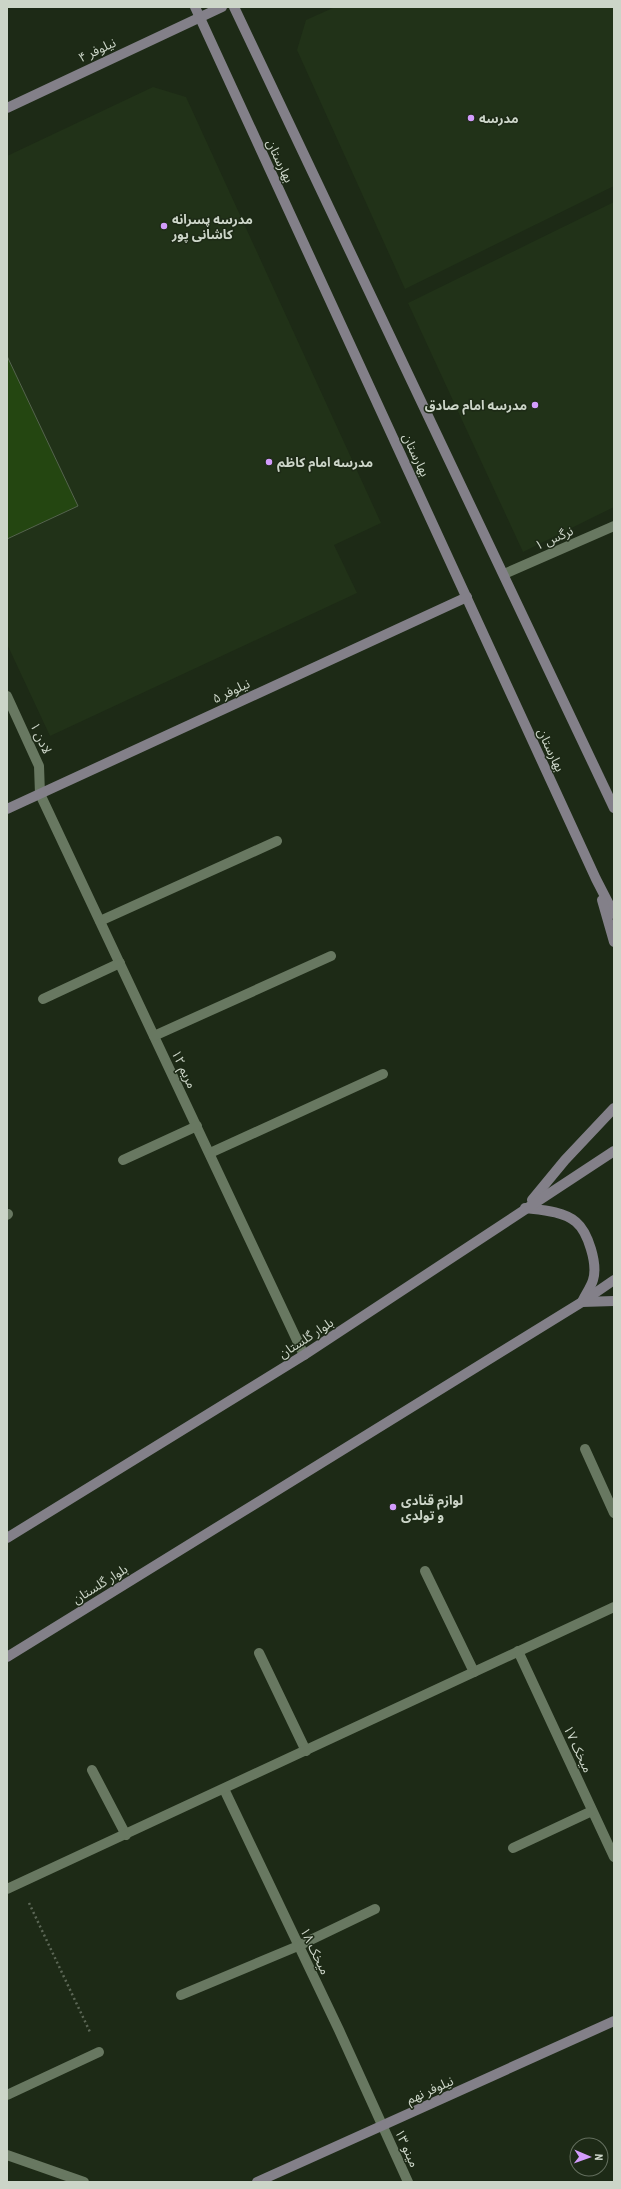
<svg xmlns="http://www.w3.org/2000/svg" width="621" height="2189" font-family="'Roboto Condensed','Noto Sans Arabic',sans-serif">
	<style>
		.built { fill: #213218 }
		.building { fill: #244611; stroke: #55644e }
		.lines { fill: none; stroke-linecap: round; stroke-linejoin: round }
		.path { stroke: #5c6756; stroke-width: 2.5; stroke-dasharray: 2 3; stroke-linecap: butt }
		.street { stroke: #687861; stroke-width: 10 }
		.secondary { stroke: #838089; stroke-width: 10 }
		.poi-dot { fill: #d39cfc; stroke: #1d2a16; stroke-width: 1.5 }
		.labels { text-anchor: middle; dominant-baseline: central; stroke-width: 3; stroke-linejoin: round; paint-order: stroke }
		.street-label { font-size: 13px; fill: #ccd5c8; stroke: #1d2a16 }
		.poi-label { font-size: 13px; font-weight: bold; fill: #ccd5c8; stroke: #1d2a16; text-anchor: start }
	</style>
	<rect width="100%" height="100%" fill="#1d2a16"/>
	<g class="built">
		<polygon points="335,7 614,7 614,186 405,289 297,50 306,20"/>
		<polygon points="153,87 186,97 381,523 334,545 357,593 50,736 7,644 7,539 78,506 7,356 7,156"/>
		<polygon points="614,202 614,507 523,552 408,303"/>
	</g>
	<polygon class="building" points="7,356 78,506 7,539"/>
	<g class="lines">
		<polyline class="path" points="29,1903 90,2032"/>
		<g class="street">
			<polyline points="504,574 614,526"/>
			<polyline points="7,696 39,766 40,794 304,1355"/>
			<polyline points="100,921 277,841"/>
			<polyline points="43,999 120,963"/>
			<polyline points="154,1036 331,956"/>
			<polyline points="210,1153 383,1074"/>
			<polyline points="123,1160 197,1126"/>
			<polyline points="7,1215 8,1214"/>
			<polyline points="585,1449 614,1513"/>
			<polyline points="425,1571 474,1672"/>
			<polyline points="518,1651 614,1857"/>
			<polyline points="259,1653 306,1751"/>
			<polyline points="92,1770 126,1835"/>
			<polyline points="224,1789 339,2030 408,2182"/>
			<polyline points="513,1848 592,1811"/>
			<polyline points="7,1889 614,1607"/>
			<polyline points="181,1995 298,1946 375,1909"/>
			<polyline points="7,2095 99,2052"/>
			<polyline points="7,2155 84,2182"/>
		</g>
		<g class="secondary">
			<polyline points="195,7 596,879 614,914"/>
			<polyline points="234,7 614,808"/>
			<polyline points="7,108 222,7"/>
			<polyline points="7,809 467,597"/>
			<polyline points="602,900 614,942"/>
			<polyline points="532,1200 565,1160 614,1108"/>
			<path d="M525,1208C541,1210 563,1211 576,1222C588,1232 598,1264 593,1280C591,1287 585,1295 582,1302L614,1301"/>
			<polyline points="7,1538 304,1355 614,1151"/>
			<polyline points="7,1657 582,1302 614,1280"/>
			<polyline points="257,2182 614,2021"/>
		</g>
	</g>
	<g class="poi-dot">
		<circle cx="471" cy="118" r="4"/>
		<circle cx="164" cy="226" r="4"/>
		<circle cx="535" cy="405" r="4"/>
		<circle cx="269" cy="462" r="4"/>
		<circle cx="393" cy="1507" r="4"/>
	</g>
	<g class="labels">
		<g class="street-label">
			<text transform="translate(97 50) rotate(-25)">نیلوفر ۴</text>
			<text transform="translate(280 161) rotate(65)">بهارستان</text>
			<text transform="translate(416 455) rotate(65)">بهارستان</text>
			<text transform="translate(554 538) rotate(-24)">نرگس ۱</text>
			<text transform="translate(231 691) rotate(-25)">نیلوفر ۵</text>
			<text transform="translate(41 738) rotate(65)">لادن ۱</text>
			<text transform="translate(551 750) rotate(65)">بهارستان</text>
			<text transform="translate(184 1069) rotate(65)">مریم ۱۲</text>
			<text transform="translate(306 1338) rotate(-33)">بلوار گلستان</text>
			<text transform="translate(100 1584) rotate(-32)">بلوار گلستان</text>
			<text transform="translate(578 1749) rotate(65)">میخک ۱۷</text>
			<text transform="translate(315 1951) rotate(64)">میخک ۱۸</text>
			<text transform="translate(430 2090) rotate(-24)">نیلوفر نهم</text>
			<text transform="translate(407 2148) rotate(66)">مینو ۱۳</text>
		</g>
		<g class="poi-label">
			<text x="479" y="118">مدرسه</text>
			<text x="172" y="219">مدرسه پسرانه<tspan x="172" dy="15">کاشانی پور</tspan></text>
			<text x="527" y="405" text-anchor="end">مدرسه امام صادق</text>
			<text x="277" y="462">مدرسه امام کاظم</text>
			<text x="401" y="1500">لوازم قنادی<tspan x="401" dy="15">و تولدی</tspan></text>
		</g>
	</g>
	<rect width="621" height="2189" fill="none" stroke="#ccd5c8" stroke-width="16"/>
	<g transform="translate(589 2157) rotate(92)"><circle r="19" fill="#1d2a16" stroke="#636e5d"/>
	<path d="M0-3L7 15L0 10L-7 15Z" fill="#d39cfc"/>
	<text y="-6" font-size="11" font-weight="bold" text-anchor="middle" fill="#ccd5c8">N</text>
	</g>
</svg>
